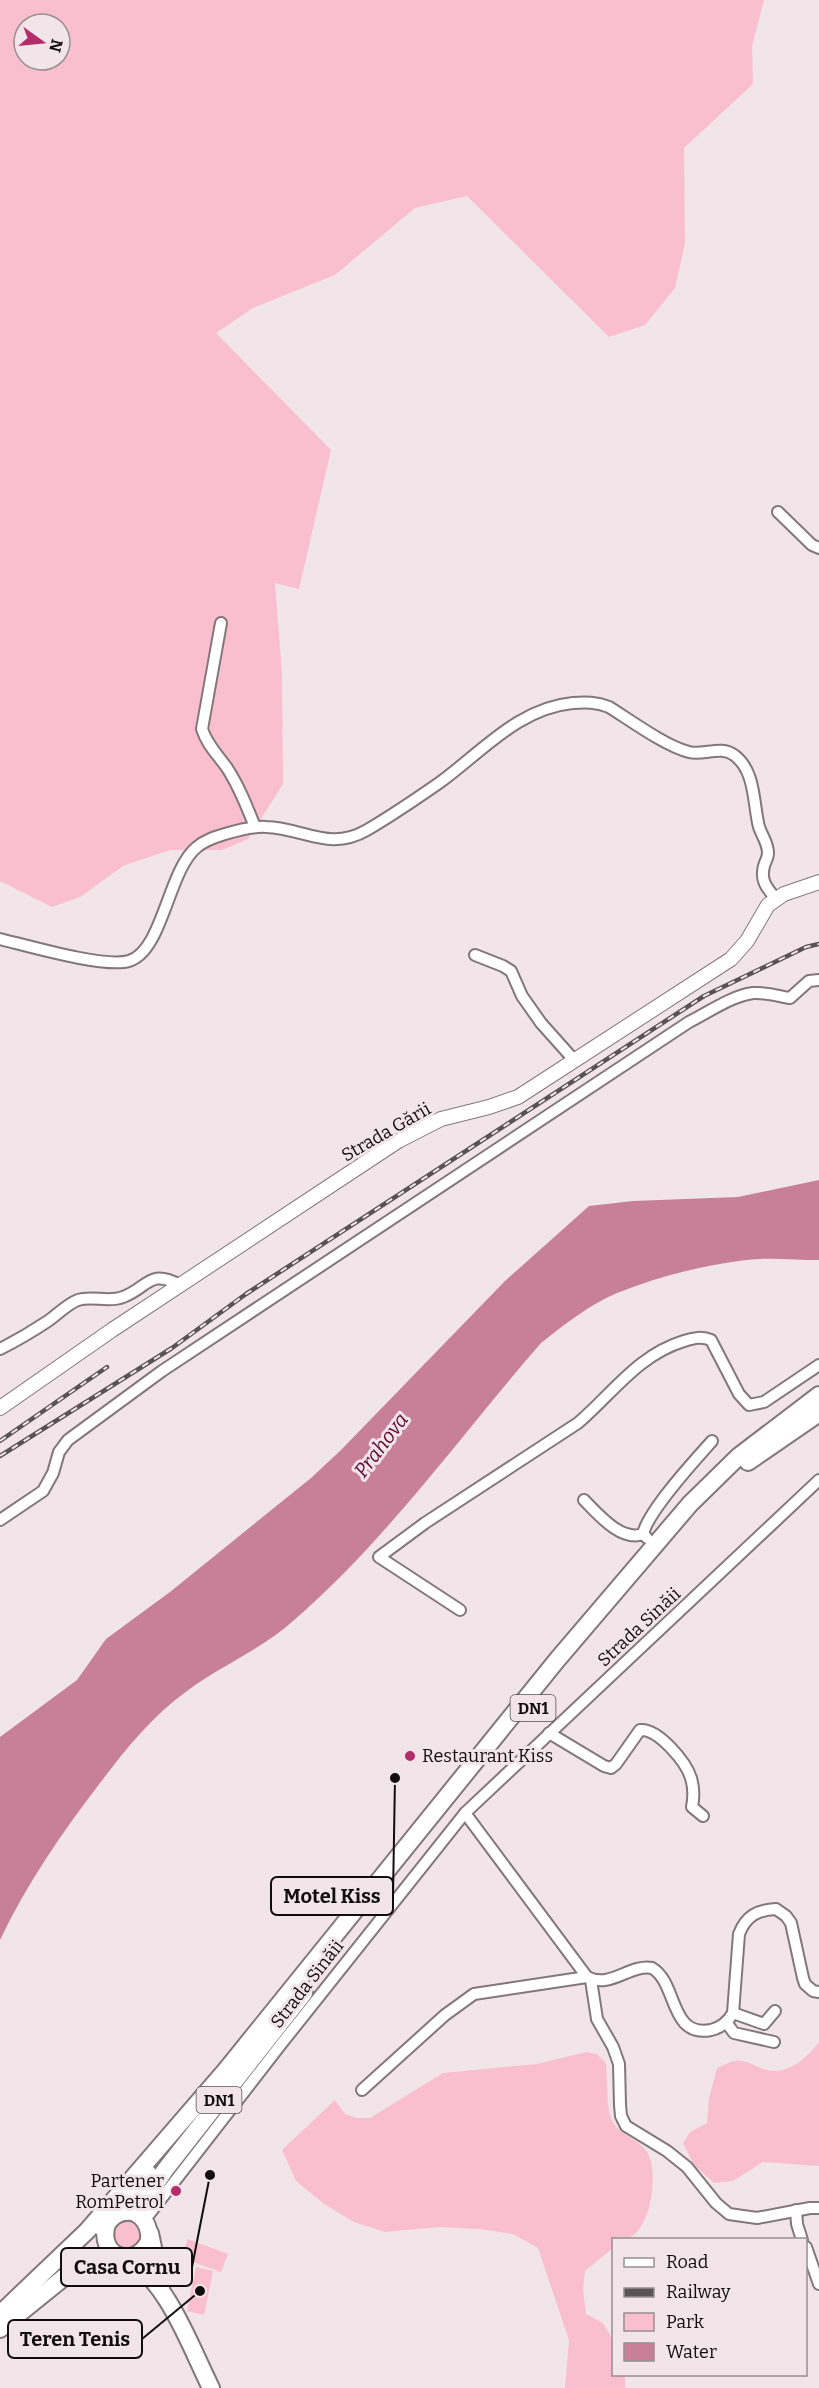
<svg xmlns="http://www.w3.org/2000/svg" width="819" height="2388" font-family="Bitter,serif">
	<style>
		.green { fill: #f9bfd1; fill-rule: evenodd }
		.water { fill: #c78098 }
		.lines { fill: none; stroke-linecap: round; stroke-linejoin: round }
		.minor-casing { stroke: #82777a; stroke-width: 14 }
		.tertiary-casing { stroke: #82777a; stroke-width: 16 }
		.primary-casing { stroke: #82777a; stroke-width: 20 }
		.trunk-casing { stroke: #82777a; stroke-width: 20 }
		.minor { stroke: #fff; stroke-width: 10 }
		.tertiary { stroke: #fff; stroke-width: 14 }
		.primary { stroke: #fff; stroke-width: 16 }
		.trunk { stroke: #fff; stroke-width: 16 }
		.rail-casing { stroke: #5a5355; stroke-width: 4.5 }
		.rail { stroke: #f2e5e9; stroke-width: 2; stroke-dasharray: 7; stroke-linecap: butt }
		.poi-dot { fill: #b52c6a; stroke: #f2e5e9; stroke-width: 2 }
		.labels { text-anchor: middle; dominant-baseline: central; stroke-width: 6; stroke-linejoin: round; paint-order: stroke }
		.shield { fill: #f2e5e9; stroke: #554e50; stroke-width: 1.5 }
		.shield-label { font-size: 16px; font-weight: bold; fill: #120e0f }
		.street-label { font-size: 18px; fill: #120e0f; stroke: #f2e5e9 }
		.poi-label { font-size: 18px; fill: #120e0f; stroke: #f2e5e9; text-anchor: start }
		.water-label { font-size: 20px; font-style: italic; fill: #5f0732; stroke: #f2e5e9 }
		.leader { fill: none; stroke: #120e0f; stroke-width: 2 }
		.callout-dot { fill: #120e0f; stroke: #f2e5e9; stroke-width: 2 }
		.callout { fill: #f2e5e9; stroke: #120e0f; stroke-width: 2 }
		.callout-label { font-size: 20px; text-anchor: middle; font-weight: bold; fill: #120e0f }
	</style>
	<rect width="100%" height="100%" fill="#f2e5e9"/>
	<g class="green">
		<path d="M0,0H764L752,46L753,84L684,148L685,243L675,288L645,325L609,337L467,196L415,208L335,275L253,308L216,333L331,450L299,589L275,583L282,673L283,784L248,839L222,850H170L123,866L80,897L52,907L0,881ZM24,24H60V60H24Z"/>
		<path d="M819,2042V2166L763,2162L733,2181L714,2183L694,2165L683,2143L690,2132L707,2123L709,2098L717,2068C723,2066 730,2061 735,2061C747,2059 757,2068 767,2070C788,2075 807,2058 819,2042Z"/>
		<path d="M586,2052L597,2054L606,2063C607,2076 607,2108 611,2118C618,2137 642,2138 649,2156C658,2176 651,2230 627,2239C623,2240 618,2240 614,2240L613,2248L585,2271L583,2289L586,2314L603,2323L613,2340L614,2374L625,2375V2388H565L569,2340L538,2248L513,2234L479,2229L440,2227L385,2232L354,2222L324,2204L296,2181L282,2150L335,2100L345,2114L357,2118H370L443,2073L537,2064Z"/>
		<circle cx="127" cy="2235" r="15"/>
		<polygon points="188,2239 228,2254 221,2272 181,2258"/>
		<polygon points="196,2267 213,2271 204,2315 187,2311"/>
	</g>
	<path class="water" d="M819,1180V1260C795,1260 769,1257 746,1260C703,1265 657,1277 617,1293C589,1305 565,1324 541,1343C460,1436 387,1540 293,1621C262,1649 221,1666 187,1691C153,1715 125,1750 100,1783C62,1833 27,1883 0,1940V1737L77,1680L106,1639L170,1592L311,1478L341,1450L505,1281L589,1206L633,1201L738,1197Z"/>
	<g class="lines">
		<defs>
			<g id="minor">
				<polyline points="778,512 812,545 819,548"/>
				<path d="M221,623L202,729C207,745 218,755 227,768C239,786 247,807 255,827"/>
				<path d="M0,939C29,946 104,968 129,961C163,951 168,870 197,847C205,840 215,837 225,834C238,830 253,826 266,827C304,828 329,852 367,830C391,816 416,799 439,783C481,753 518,708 573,703C586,702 596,702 609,707C630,720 665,746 689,752C703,756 721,745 734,755C756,771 753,804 759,827C762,836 768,843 768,853C768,858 765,862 764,866C760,881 767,888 776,899"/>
				<polyline points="475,955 503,966 511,971 522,996 541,1023 574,1060"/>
				<path d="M0,1349C16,1341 33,1331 48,1321C57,1315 67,1304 78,1300C92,1295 108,1303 123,1297C148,1288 149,1268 180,1285"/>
				<path d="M584,1500C598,1514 621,1542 643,1534L647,1538"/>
				<path d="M0,1520L43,1491L53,1473L59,1452L68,1440L162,1371L689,1022C709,1012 731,996 753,993C765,992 778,996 790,998L809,981L819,980"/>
				<path d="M643,1534C648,1511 695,1460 712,1441"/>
				<path d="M460,1610L379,1557L425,1523L578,1423C613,1393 638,1355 684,1341C694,1338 702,1336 711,1340L739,1394L749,1405L764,1402L819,1365"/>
				<path d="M549,1733L604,1766L611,1768L616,1764L640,1730C658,1728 686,1762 691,1778C694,1788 694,1797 692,1807L703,1816"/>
				<path d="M465,1813L587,1977C611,1989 629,1964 652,1968C678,1983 669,2038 711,2030C720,2028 728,2022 733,2013L739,1934C746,1916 757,1910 776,1909L786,1916L791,1923L803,1978L805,1984L813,1991L819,1992"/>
				<polyline points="591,1980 597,2019 613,2047 619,2064 620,2105 621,2116 626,2126 667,2151 687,2167 716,2203 729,2214 757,2218 810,2208 819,2208"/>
				<polyline points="733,2013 764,2024 775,2011"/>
				<polyline points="726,2022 734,2033 774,2042"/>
				<polyline points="362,2090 445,2015 474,1994 587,1977"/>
				<polyline points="796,2210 797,2224 802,2240"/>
				<polyline points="147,2217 282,2043 465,1813 819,1480"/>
				<polyline points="806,2247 819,2284"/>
			</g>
			<polyline id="tertiary" points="0,1408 112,1330 398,1141 441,1119 489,1107 518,1097 731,959 747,941 768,905 784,894 819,882"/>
			<g id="primary">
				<polyline points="150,2233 161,2287"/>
				<path d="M126,2257C168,2281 190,2346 211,2388"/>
			</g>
			<g id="trunk">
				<polyline points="748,1462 819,1413"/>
				<polyline points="125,2212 149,2174"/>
				<polyline points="142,2217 153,2188 165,2170 304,1993"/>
				<path d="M103,2229C107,2224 111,2218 116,2215C136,2204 151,2222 149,2241C134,2271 97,2256 107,2224"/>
				<polyline points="0,2314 87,2231 226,2070 557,1660 690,1504 739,1456 819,1395"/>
				<polyline points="0,2329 78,2266 88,2260 114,2254"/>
			</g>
		</defs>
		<use href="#minor" class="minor-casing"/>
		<use href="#tertiary" class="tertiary-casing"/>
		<use href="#primary" class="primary-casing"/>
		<use href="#trunk" class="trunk-casing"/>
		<use href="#minor" class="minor"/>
		<use href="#tertiary" class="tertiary"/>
		<use href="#primary" class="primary"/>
		<use href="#trunk" class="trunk"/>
		<defs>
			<g id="rail">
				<polyline points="0,1441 107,1367"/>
				<polyline points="0,1456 172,1348 246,1294 704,996 806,947 819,944"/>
			</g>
		</defs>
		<use href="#rail" class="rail-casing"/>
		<use href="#rail" class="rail"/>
	</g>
	<g class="poi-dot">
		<circle cx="410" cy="1756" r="6"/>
		<circle cx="176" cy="2191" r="6"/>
	</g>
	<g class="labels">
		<g class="shield">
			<rect x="510.5" y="1695" width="45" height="26" rx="4.5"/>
			<rect x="196.5" y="2087" width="45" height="26" rx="4.5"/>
		</g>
		<g class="shield-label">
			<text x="533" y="1708">DN1</text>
			<text x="219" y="2100">DN1</text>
		</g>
		<g class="street-label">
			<text transform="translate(386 1132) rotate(-30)">Strada Gării</text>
			<text transform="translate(639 1627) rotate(-43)">Strada Sinăii</text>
			<text transform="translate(307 1984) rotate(-52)">Strada Sinăii</text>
		</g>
		<g class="poi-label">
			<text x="422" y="1756">Restaurant Kiss</text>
			<text x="164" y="2181" text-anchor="end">Partener<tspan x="164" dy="21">RomPetrol</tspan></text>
		</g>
		<g class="water-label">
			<text transform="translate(381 1445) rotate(-53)">Prahova</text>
		</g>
	</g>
	<path class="leader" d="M395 1778L393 1896M210 2175L192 2267M200 2291L142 2339"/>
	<g class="callout-dot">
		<circle cx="395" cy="1778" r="6"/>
		<circle cx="210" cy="2175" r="6"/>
		<circle cx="200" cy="2291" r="6"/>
	</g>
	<g class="callout">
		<rect x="271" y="1877" width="122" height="38" rx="6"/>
		<rect x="61" y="2248" width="131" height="38" rx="6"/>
		<rect x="8" y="2320" width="134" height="38" rx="6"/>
	</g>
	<g class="callout-label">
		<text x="332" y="1903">Motel Kiss</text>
		<text x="127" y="2274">Casa Cornu</text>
		<text x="75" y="2346">Teren Tenis</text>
	</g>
	<rect x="612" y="2238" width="195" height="138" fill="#f2e5e9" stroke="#988f92" stroke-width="1.5"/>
	<rect x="624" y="2258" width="30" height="9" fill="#ffffff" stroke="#988f92" stroke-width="1.5"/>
	<text x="666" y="2268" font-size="18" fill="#120e0f">Road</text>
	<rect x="624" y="2288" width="30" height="9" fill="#5a5355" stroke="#988f92" stroke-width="1.5"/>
	<text x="666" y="2298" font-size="18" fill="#120e0f">Railway</text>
	<rect x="624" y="2313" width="30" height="18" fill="#f9bfd1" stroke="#988f92" stroke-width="1.5"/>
	<text x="666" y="2328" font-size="18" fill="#120e0f">Park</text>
	<rect x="624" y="2343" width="30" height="18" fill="#c78098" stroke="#988f92" stroke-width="1.5"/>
	<text x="666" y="2358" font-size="18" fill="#120e0f">Water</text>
	<g transform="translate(42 42) rotate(105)"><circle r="28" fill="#f2e5e9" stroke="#988f92" stroke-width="1.5"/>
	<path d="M0-4.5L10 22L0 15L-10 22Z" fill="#b52c6a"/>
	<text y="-9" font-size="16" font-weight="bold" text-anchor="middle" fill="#120e0f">N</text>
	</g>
</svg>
